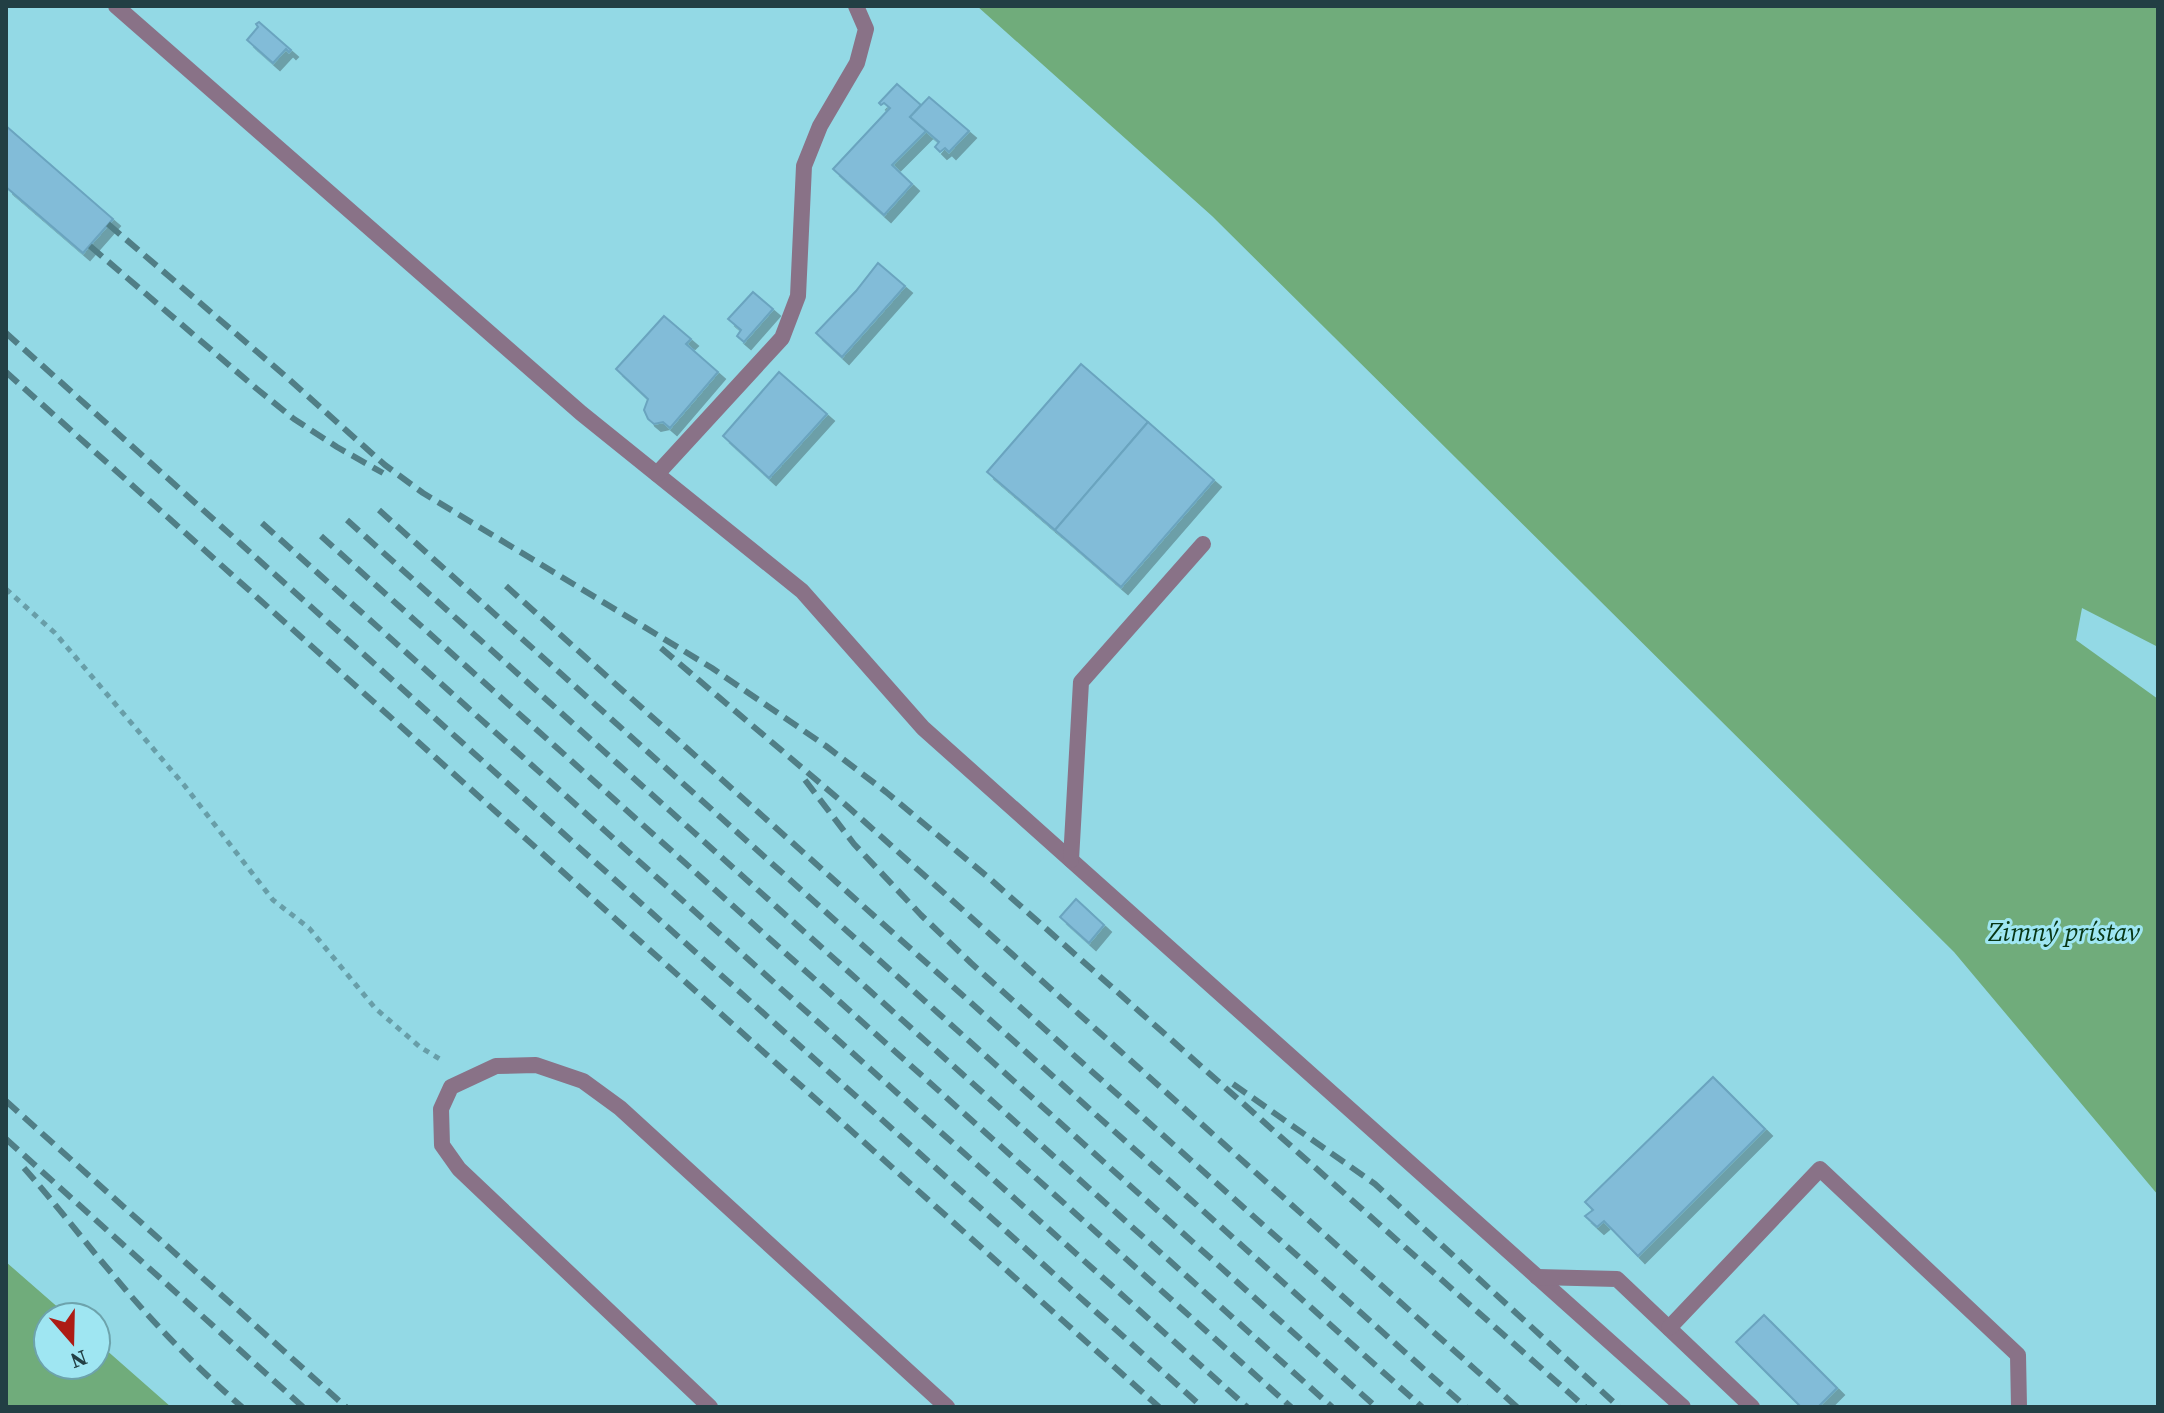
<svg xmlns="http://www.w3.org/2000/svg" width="2164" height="1413" font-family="'Source Serif 4',serif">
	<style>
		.water { fill: #70ac7b }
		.building { fill: #82bcd8; stroke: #6aa4bf; stroke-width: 2; filter: url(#shadow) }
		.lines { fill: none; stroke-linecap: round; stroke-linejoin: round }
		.path { stroke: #689ea8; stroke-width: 5; stroke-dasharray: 6 6; stroke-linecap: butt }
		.service { stroke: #897287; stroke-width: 16 }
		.rail { stroke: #507e86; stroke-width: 6; stroke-dasharray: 16 8; stroke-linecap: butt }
		.labels { text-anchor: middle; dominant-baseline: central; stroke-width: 6; stroke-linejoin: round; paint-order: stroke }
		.water-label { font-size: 26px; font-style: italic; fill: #073615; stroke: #9fe6f2 }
	</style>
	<defs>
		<filter id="shadow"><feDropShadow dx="7" dy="7" stdDeviation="0" flood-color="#0004"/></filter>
	</defs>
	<rect width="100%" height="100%" fill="#93d9e5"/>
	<g class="water">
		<polygon points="977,6 2158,6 2158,647 2082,608 2076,640 2158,699 2158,1195 1954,952 1212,216"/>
		<polygon points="6,1262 69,1317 48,1317 48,1365 96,1365 96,1341 171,1407 6,1407"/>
	</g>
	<g class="building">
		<polygon points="259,22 291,50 289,52 286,49 273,63 247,40 258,27 256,24"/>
		<polygon points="897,84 921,105 910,117 926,131 892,165 912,184 884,215 833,169 890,108 884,103 881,105 879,103"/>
		<polygon points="929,97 969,131 949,152 945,148 940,152 935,147 939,142 910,117"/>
		<polygon points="6,126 113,219 83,253 6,187"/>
		<polygon points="878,263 905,286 842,357 816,333 856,291"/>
		<polygon points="753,292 773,309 744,342 737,336 741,330 728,319"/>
		<polygon points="664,316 691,339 686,344 718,372 670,428 663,422 654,424 648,419 644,410 648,399 616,369"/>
		<polygon points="1081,364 1148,422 1055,530 987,472"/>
		<polygon points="779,372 827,414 769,478 723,436"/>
		<polygon points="1148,422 1214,480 1121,587 1055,530"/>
		<polygon points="1076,899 1104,925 1089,943 1060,917"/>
		<polygon points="1713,1077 1765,1129 1638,1256 1604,1221 1597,1227 1585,1216 1593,1210 1585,1202"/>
		<polygon points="1764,1315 1837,1388 1818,1407 1801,1407 1736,1342"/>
	</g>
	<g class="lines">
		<polyline class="path" points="6,589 55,633 184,785 273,900 309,928 375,1008 420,1047 443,1061"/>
		<g class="service">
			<polyline points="116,6 581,413 802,591 923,728 1683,1407"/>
			<polyline points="657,474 782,338 798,296 804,166 820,126 857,63 866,29 856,6"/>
			<polyline points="1071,860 1081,682 1203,544"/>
			<polyline points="1537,1277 1617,1279 1752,1407"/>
			<polyline points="1669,1328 1820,1169 2018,1355 2019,1407"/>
			<polyline points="710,1407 459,1169 442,1145 441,1109 451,1087 496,1066 536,1065 583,1081 620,1108 947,1407"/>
		</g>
		<g class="rail">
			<polyline points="108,224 283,374 385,465 423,493 712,668 826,746 886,792 989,878 1585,1407"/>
			<polyline points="90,246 257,389 294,419 337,447 383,473"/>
			<polyline points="6,333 1202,1407"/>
			<polyline points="6,372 1159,1407"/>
			<polyline points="379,510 1376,1407"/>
			<polyline points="347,520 1332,1407"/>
			<polyline points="262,523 1247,1407"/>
			<polyline points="321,536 1291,1407"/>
			<polyline points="506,586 1422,1407"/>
			<polyline points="661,648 847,806 1517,1407"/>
			<polyline points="805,780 854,844 921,915 971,963 1466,1407"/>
			<polyline points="1233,1084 1375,1184 1619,1407"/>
			<polyline points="6,1101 346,1407"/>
			<polyline points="6,1139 303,1407"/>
			<path d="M24,1168C55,1203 83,1240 114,1276C153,1323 196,1367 242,1407"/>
		</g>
	</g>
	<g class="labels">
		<g class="water-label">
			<text x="2064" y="932">Zimný prístav</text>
		</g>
	</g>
	<rect width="2164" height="1413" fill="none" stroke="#223f44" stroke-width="16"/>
	<g transform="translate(72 1341) rotate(160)"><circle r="38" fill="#9fe6f2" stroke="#6da3ac" stroke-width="2"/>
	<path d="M0-6L14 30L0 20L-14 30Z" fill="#ad1c14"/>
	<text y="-12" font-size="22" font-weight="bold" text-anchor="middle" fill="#223f44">N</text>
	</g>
</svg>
